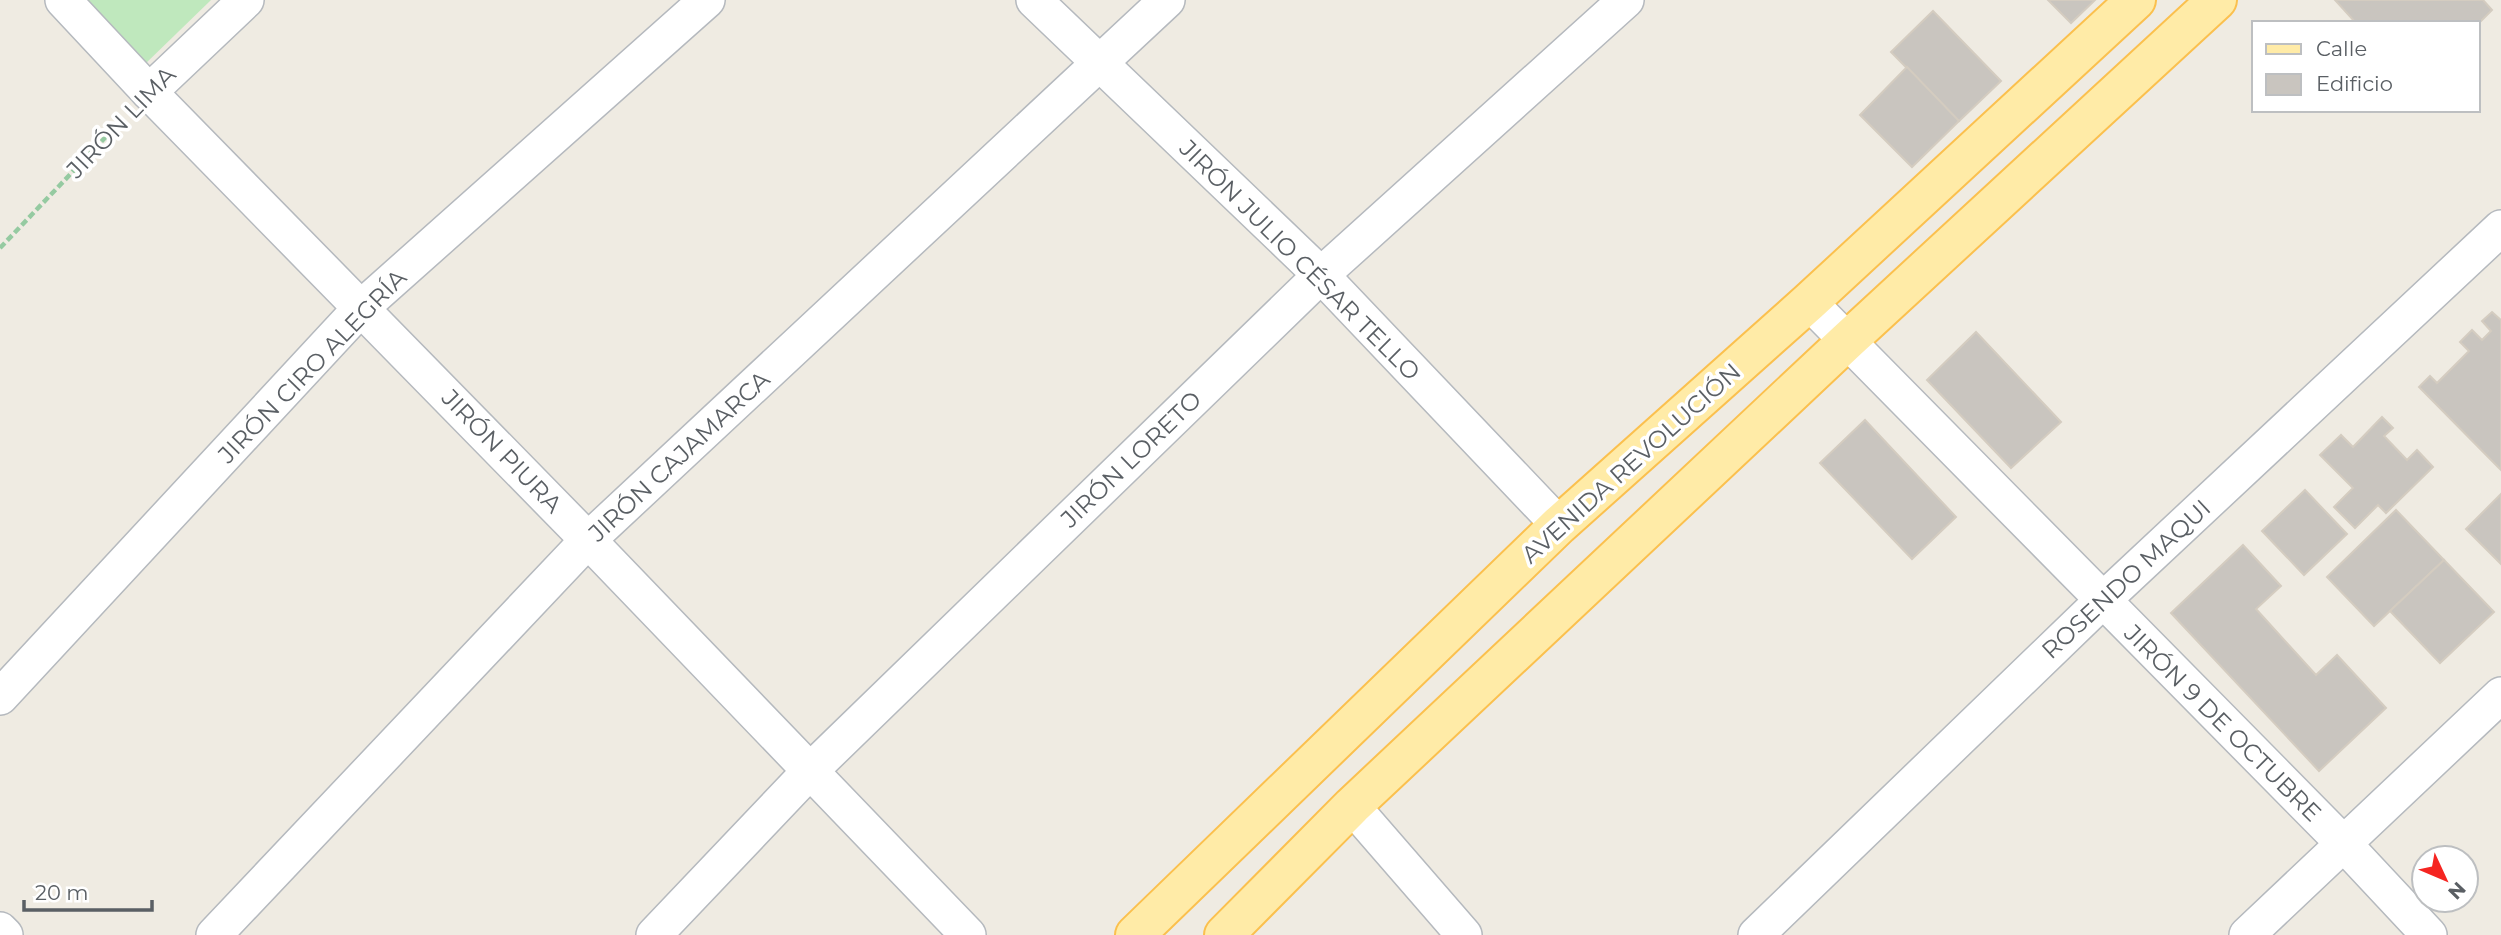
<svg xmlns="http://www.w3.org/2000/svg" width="2501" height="935" font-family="Montserrat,sans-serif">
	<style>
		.green { fill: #bfe8bd }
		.building { fill: #c9c5bf; stroke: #d4ccc0; stroke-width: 2 }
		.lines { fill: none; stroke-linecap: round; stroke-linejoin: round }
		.street-casing { stroke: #b5b9be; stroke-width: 38 }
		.primary-casing { stroke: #fbc04e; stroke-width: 42 }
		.path { stroke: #95caa1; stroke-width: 4.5; stroke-dasharray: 7 3.5; stroke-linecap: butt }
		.street { stroke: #fff; stroke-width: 35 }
		.primary { stroke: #ffeba7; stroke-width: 38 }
		.labels { text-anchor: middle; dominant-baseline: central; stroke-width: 7; stroke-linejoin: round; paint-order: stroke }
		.street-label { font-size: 24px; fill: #5a5f64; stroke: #fff }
	</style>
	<rect width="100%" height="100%" fill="#efebe2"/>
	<polygon class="green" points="79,0 211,0 143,66"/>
	<g class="building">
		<polygon points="2048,0 2095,0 2071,23"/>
		<polygon points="2335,0 2483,0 2492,10 2478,24 2356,23"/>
		<polygon points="1933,11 2001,81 1959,121 1891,52"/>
		<polygon points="1907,67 1959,121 1912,167 1860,115"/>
		<polygon points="2492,312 2501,320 2501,470 2419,387 2430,376 2437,383 2469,351 2460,342 2472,330 2482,340 2491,331 2482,321"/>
		<polygon points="1976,332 2061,422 2011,468 1927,380"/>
		<polygon points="2382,417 2393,428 2384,436 2407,460 2417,450 2433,467 2386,513 2378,505 2355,528 2334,507 2353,488 2320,455 2341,435 2353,447"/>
		<polygon points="1865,420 1956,517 1912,559 1820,463"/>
		<polygon points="2305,490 2347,534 2304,575 2262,531"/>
		<polygon points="2501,494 2501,564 2466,529"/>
		<polygon points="2396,510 2444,560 2374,626 2327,577"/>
		<polygon points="2243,545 2281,586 2256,609 2316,675 2337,655 2386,708 2319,771 2171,613"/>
		<polygon points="2444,560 2494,612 2440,663 2390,611"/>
	</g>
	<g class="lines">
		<defs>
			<g id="street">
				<polyline points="63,0 149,92 588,540 968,935"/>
				<polyline points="1034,0 1321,275 1559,525"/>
				<polyline points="149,92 246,0"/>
				<polyline points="1809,302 2343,843 2429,935"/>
				<polyline points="0,697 361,308 707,0"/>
				<polyline points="1352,806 1464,935"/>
				<polyline points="0,930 5,935"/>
				<polyline points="214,935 588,540 1167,0"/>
				<polyline points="654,935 809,772 1321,275 1626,0"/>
				<polyline points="1756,935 2102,601 2501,228"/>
				<polyline points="2247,935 2501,695"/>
			</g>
			<g id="primary">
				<polyline points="1135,935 1559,525 1809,302 2136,0"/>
				<polyline points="1224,935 1352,806 1847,341 2217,0"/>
			</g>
		</defs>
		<use href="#street" class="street-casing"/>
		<use href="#primary" class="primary-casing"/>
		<polyline class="path" points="0,248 121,121"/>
		<use href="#street" class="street"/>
		<use href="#primary" class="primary"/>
	</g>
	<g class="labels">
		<g class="street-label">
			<text transform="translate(121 122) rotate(-46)">JIRÓN LIMA</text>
			<text transform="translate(1300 260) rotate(45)">JIRÓN JULIO CÉSAR TELLO</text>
			<text transform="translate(312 366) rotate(-46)">JIRÓN CIRO ALEGRÍA</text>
			<text transform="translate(502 451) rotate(46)">JIRÓN PIURA</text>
			<text transform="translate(679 456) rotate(-43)">JIRÓN CAJAMARCA</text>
			<text transform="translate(1131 459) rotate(-44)">JIRÓN LORETO</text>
			<text transform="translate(1631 463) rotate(-42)">AVENIDA REVOLUCIÓN</text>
			<text transform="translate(2126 579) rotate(-43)">ROSENDO MAQUI</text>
			<text transform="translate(2223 723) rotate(45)">JIRÓN 9 DE OCTUBRE</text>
		</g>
	</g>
	<rect x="2252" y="21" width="228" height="91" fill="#ffffff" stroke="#bdbfc1" stroke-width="2"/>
	<rect x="2266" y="44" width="35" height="10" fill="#ffeba7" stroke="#bdbfc1" stroke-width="2"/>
	<text x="2316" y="56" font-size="21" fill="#5a5f64">Calle</text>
	<rect x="2266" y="74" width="35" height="21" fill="#c9c5bf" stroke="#bdbfc1" stroke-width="2"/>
	<text x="2316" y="91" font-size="21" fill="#5a5f64">Edificio</text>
	<g transform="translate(2445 879) rotate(134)"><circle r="33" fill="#ffffff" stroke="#bdbfc1" stroke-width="2"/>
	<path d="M0-5L12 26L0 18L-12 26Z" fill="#f52521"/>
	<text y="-10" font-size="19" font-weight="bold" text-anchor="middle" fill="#5a5f64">N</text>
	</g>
	<path d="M24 900v10h128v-10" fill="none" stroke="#5a5f64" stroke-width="3.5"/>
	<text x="35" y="900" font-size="21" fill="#5a5f64" stroke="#ffffff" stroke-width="5" paint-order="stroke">20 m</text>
</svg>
